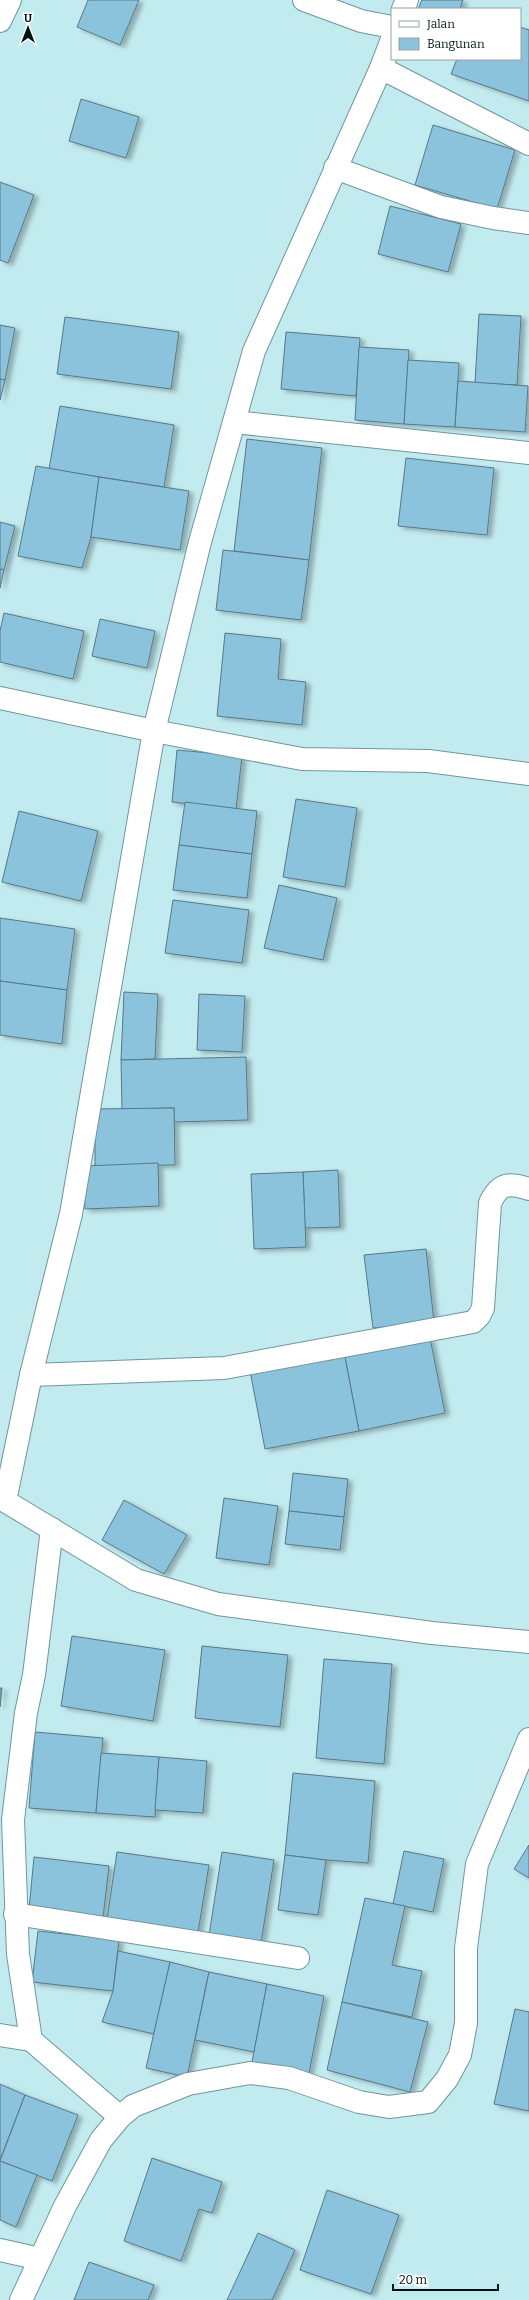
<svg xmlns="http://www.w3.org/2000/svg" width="529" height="2300" font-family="Bitter,serif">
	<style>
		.building { fill: #8bc3dd; stroke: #587886; filter: url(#shadow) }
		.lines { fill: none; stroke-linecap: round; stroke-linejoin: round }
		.minor-casing { stroke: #70969b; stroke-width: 24 }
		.tertiary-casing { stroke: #70969b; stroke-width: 24 }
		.minor { stroke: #fff; stroke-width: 22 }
		.tertiary { stroke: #fff; stroke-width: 22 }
	</style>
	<defs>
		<filter id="shadow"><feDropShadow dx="4.5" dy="2.5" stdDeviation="2" flood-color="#0004"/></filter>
	</defs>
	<rect width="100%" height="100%" fill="#c2ebf0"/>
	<g class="building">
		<polygon points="88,0 139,0 120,45 77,27"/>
		<polygon points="422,0 463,0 460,9 418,9"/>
		<polygon points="520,27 529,30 529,101 451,74 457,59 520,59"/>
		<polygon points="81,99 139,117 126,158 69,141"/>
		<polygon points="433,125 515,150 497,209 415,185"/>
		<polygon points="0,182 34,195 8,263 0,260"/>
		<polygon points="390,206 461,224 448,272 378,254"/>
		<polygon points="479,314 521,316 517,385 475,383"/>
		<polygon points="65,317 179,332 171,389 57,374"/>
		<polygon points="0,325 15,328 5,380 0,379"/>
		<polygon points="286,332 360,338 356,396 281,389"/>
		<polygon points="359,347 409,350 404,424 355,420"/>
		<polygon points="408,360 459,363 455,427 404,424"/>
		<polygon points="0,379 5,380 0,400"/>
		<polygon points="458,381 528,386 525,432 455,427"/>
		<polygon points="60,406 174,425 164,487 49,469"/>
		<polygon points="247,439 322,448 309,560 234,551"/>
		<polygon points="406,458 494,468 487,535 398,526"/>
		<polygon points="36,466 99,477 91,537 82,568 18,556"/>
		<polygon points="99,477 189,491 180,550 91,537"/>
		<polygon points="0,522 15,526 4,570 0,569"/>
		<polygon points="223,550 309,560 301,620 216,610"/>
		<polygon points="0,569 4,570 0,588"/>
		<polygon points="4,613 84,631 73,679 0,662 0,631"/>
		<polygon points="100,619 155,631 147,668 92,656"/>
		<polygon points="225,633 281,639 278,679 306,682 302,725 217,716"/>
		<polygon points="177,750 242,756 236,809 172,802"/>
		<polygon points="296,799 357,808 345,887 283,877"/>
		<polygon points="185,802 257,811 252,854 179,845"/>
		<polygon points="19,811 98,831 81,901 2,882"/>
		<polygon points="179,845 252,854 247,898 173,890"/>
		<polygon points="279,885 337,898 323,960 264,948"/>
		<polygon points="173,900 249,910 242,963 165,953"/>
		<polygon points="0,918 75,929 67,990 0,981"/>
		<polygon points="0,981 67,990 62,1044 0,1035"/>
		<polygon points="124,992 158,994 155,1059 121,1060"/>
		<polygon points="199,994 245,996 242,1052 197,1050"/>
		<polygon points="246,1057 248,1120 174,1122 174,1108 122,1109 121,1060"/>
		<polygon points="174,1108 175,1165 95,1166 95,1109"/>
		<polygon points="158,1163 159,1206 85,1209 83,1166"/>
		<polygon points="338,1170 340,1227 305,1228 303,1172"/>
		<polygon points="303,1172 306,1247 254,1249 251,1174"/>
		<polygon points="426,1249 434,1322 373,1328 364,1255"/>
		<polygon points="430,1338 445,1413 359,1431 344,1352"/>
		<polygon points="344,1352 359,1431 265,1449 250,1371"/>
		<polygon points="293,1473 348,1479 344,1517 289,1511"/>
		<polygon points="224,1498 278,1506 269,1565 216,1558"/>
		<polygon points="124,1500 187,1535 164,1574 102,1540"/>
		<polygon points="289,1511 344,1517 340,1550 285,1544"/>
		<polygon points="72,1636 165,1650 153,1721 61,1706"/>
		<polygon points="202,1646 288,1655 280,1727 195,1718"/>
		<polygon points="324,1659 392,1664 384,1764 316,1758"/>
		<polygon points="0,1688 2,1688 0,1707"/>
		<polygon points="35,1732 103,1738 96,1813 29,1808"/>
		<polygon points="101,1753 159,1757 155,1817 96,1813"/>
		<polygon points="159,1757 207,1761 203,1813 155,1810"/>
		<polygon points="293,1773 375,1781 368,1863 326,1860 285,1855"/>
		<polygon points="529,1845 529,1878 514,1869"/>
		<polygon points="404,1851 444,1859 433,1912 393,1904"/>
		<polygon points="117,1852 209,1865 198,1932 107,1919"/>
		<polygon points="222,1852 274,1860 261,1943 209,1935"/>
		<polygon points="285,1855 326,1860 318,1915 278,1910"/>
		<polygon points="34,1857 109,1866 103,1918 29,1909"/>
		<polygon points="365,1898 405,1906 392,1965 422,1971 412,2017 342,2002"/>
		<polygon points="38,1931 119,1940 113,1991 32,1982"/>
		<polygon points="118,1951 170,1962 154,2034 102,2022 113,1991"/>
		<polygon points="170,1962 209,1972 187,2077 146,2068"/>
		<polygon points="209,1972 267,1984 254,2052 195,2040"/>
		<polygon points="267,1984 324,1996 309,2073 252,2062"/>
		<polygon points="342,2002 428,2022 410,2092 327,2070"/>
		<polygon points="515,2009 529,2012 529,2111 494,2104"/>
		<polygon points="0,2084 25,2095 0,2160"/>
		<polygon points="25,2095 78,2115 52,2181 0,2161"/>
		<polygon points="152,2158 222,2182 212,2213 199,2209 181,2261 124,2241"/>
		<polygon points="0,2161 37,2175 16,2227 0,2220"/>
		<polygon points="327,2190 399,2215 371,2294 300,2270"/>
		<polygon points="258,2233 295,2250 272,2300 227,2300"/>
		<polygon points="89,2262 154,2285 148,2300 74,2300"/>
	</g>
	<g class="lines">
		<defs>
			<g id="minor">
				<polyline points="304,0 361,21 392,27"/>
				<polyline points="403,9 407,0"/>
				<polyline points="0,21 10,0"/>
				<polyline points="381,68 529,144"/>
				<polyline points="335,168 441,207 493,218 529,223"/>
				<polyline points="234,422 529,453"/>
				<polyline points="0,698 154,731 302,759 428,761 529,774"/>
				<path d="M31,1375L224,1368L473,1322L479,1316L483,1308L490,1203C500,1182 509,1183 529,1189"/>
				<polyline points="5,1501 31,1375 71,1214 154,731 200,542 254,351 381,68 392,39"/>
				<polyline points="52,1529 34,1675 26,1713 13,1820 18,1954 31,2040 120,2117"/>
				<polyline points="15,1914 298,1958"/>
				<polyline points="0,2035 31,2040"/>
				<polyline points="0,2250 40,2259"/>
				<polyline points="21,2300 65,2206 101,2140 120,2117 133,2106 188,2084 250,2073 289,2078 359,2102 389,2107 428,2102 447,2079 460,2055 466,2023 466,1948 477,1864 529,1739"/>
			</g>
			<polyline id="tertiary" points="0,1498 136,1580 218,1604 432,1633 529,1642"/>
		</defs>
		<use href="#minor" class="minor-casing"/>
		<use href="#tertiary" class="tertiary-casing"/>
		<use href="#minor" class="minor"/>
		<use href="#tertiary" class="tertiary"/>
	</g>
	<rect x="391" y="8" width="130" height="52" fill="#ffffff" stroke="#9a9fa0"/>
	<rect x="399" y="21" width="20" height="6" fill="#ffffff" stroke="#9a9fa0"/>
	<text x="427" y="28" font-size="12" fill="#031012">Jalan</text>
	<rect x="399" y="38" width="20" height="12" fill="#8bc3dd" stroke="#9a9fa0"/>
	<text x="427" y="48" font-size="12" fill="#031012">Bangunan</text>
	<g transform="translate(28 28)" stroke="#ffffff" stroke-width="3" paint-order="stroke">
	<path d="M0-3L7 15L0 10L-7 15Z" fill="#031012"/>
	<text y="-6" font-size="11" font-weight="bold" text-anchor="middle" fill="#031012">U</text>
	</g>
	<path d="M393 2284v6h105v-6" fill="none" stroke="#031012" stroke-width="2"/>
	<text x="399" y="2284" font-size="12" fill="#031012" stroke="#ffffff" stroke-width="3" paint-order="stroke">20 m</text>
</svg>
